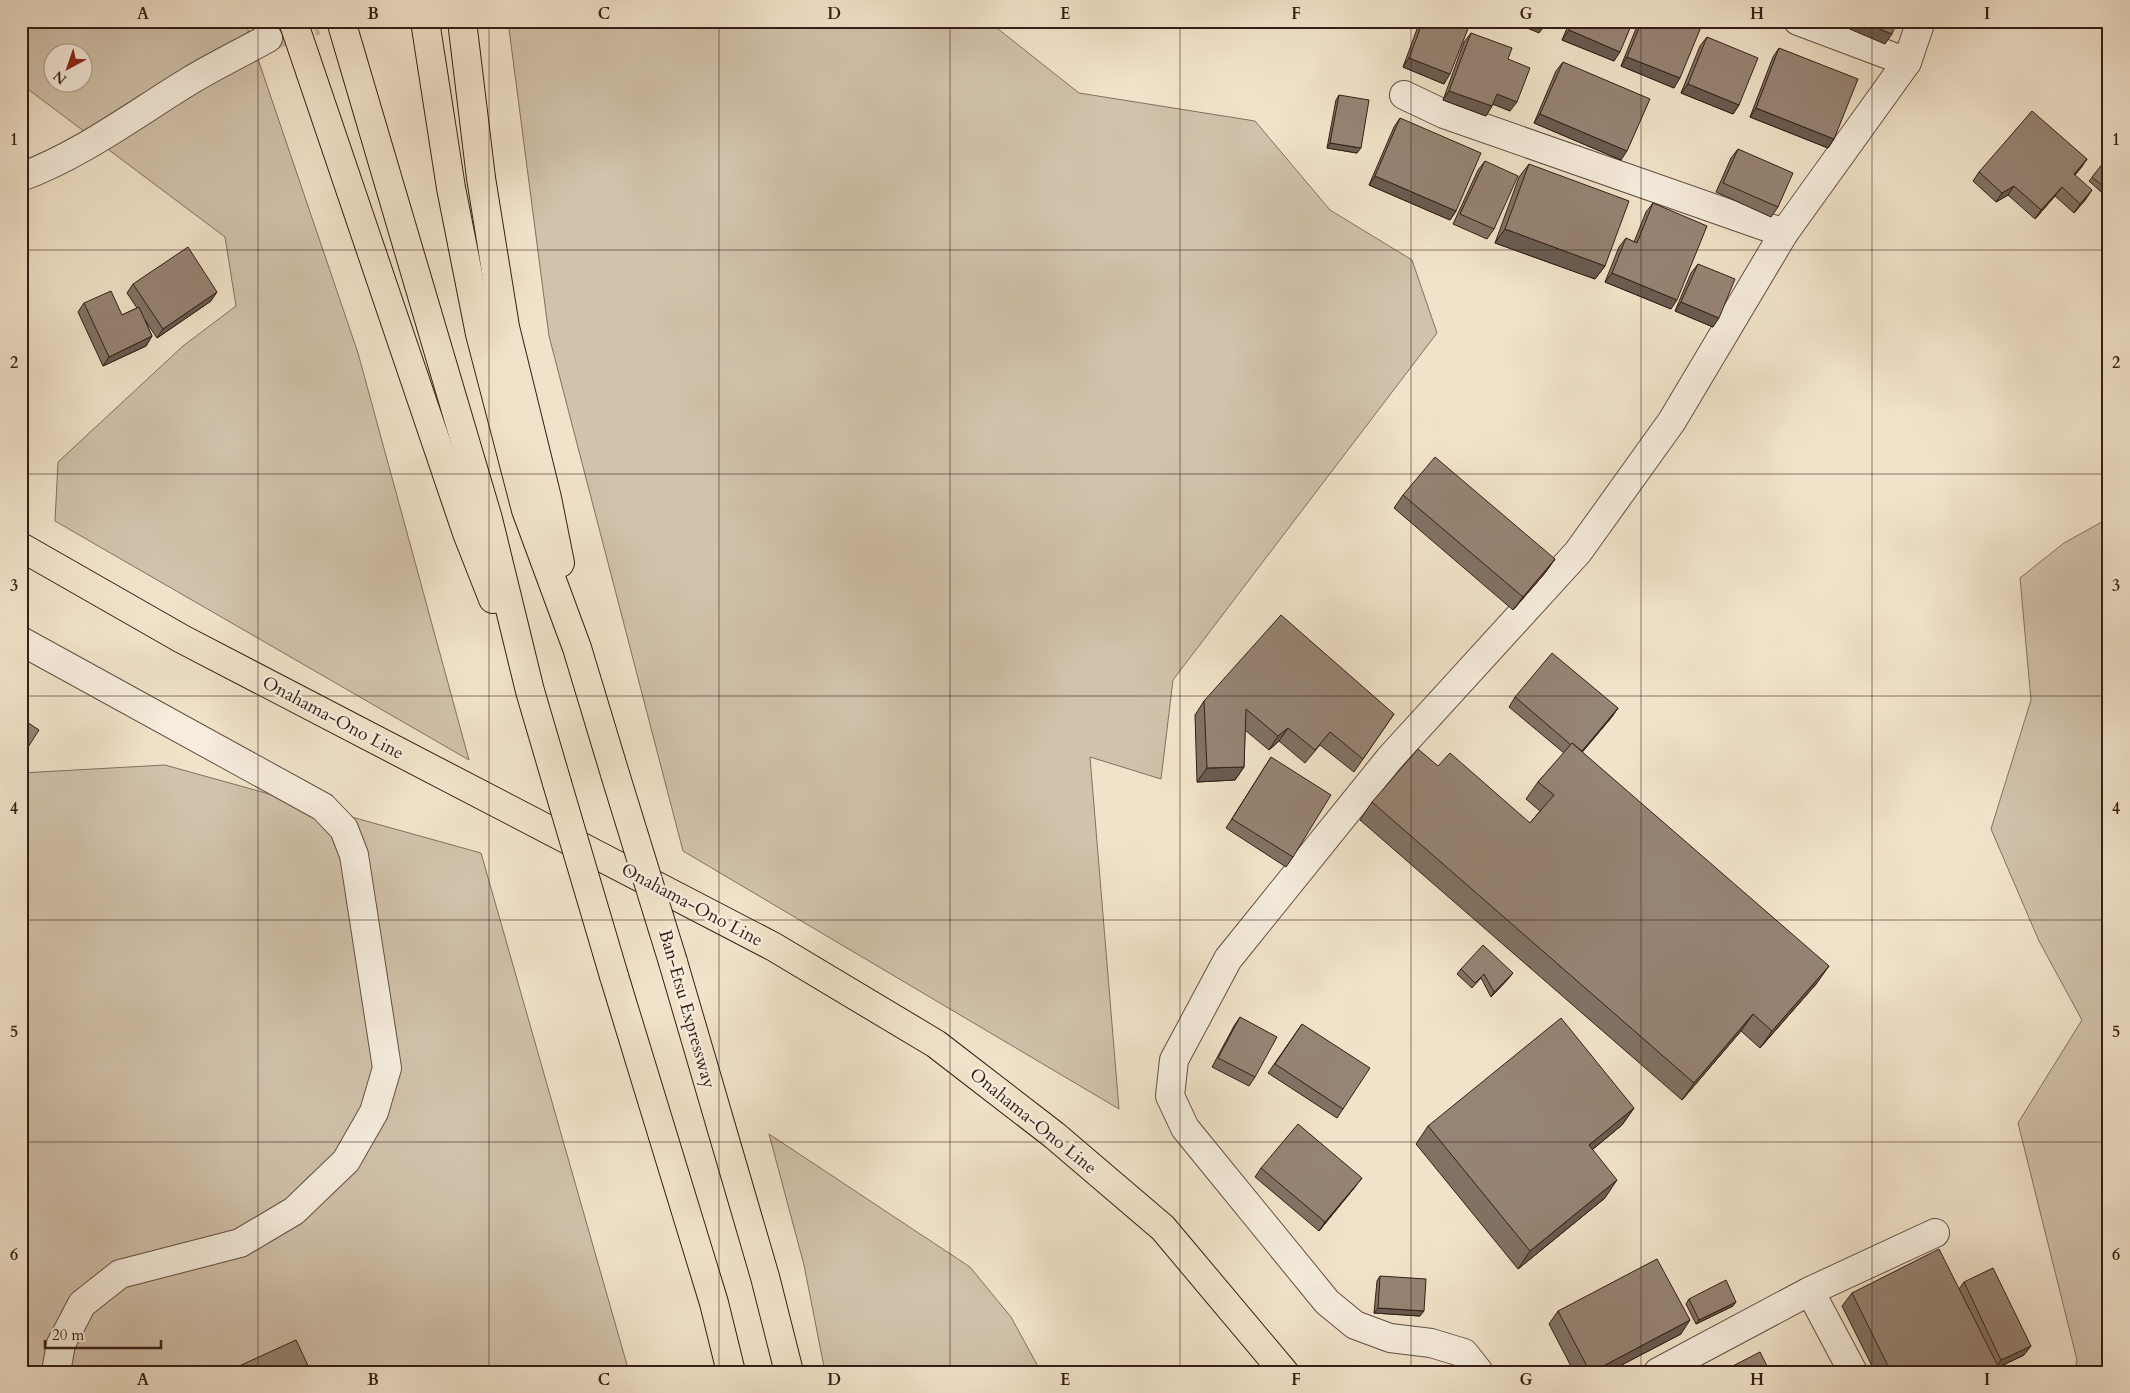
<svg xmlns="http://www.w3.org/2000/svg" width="2130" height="1393" font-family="Cardo,serif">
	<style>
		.green { fill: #d1c2ab; stroke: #827060; fill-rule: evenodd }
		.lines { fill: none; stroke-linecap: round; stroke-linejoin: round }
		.minor-tunnel { stroke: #cbbca6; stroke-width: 28; stroke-dasharray: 28 14; stroke-linecap: butt }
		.minor-casing { stroke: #634f43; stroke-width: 30 }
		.major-casing { stroke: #341e16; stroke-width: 30 }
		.highway-casing { stroke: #341e16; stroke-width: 30 }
		.minor { stroke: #f6eddd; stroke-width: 28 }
		.major { stroke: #f1e3ca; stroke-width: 28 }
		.highway { stroke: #f1e3ca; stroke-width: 28 }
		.highway-bridge-casing { stroke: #341e16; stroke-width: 30; stroke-linecap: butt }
		.highway-bridge { stroke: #f1e3ca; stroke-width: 28 }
		.wall { fill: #817264; stroke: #341e16 }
		.shaded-wall { fill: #695c51; stroke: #341e16 }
		.building { fill: #968474; stroke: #341e16 }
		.grid { fill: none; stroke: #341e16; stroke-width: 1; stroke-opacity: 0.55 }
		.labels { text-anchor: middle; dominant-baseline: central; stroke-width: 5; stroke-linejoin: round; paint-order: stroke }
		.street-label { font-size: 18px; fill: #341e16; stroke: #f6eddd }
		.neatline { fill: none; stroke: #341e16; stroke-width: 2 }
		.grid-label { font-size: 16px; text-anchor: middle; font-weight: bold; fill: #341e16 }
	</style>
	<rect width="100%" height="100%" fill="#f1e3ca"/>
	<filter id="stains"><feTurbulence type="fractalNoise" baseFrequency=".004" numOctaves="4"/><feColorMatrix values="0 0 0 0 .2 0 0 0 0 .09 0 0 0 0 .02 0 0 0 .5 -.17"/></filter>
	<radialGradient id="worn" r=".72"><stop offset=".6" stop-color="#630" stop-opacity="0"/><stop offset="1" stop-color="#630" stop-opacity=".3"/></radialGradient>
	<g class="green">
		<path d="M21,21H245L358,353L469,760L55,521L58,462L183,346L236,306L225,237L21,84ZM52,52H82V82H52Z"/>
		<polygon points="508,21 988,21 1079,93 1255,121 1330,210 1412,260 1437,333 1173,680 1161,779 1090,757 1119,1109 683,851 549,336"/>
		<polygon points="2109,518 2109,1372 2074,1372 2077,1360 2018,1123 2082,1020 2039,941 1991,829 2031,700 2020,578 2064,543"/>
		<polygon points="165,765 481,853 629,1372 21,1372 21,773"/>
		<polygon points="769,1134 970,1267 1011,1317 1041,1372 825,1372 804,1265"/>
	</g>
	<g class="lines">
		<polyline class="minor-tunnel" points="272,36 316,21"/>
		<defs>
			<g id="minor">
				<polyline points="1798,21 1907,62"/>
				<polyline points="1404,95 1444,114 1784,233"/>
				<path d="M21,177C83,154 135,114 191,80C216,65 243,52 268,38"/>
				<polyline points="21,641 323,807 344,829 354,855 387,1068 374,1112 346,1161 294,1211 240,1243 120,1274 82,1304 61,1344 56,1372"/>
				<polyline points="1810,1291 1853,1372"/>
				<polyline points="1479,1372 1464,1353 1431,1343 1390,1338 1355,1325 1327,1302 1185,1128 1170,1096 1174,1060 1228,959 1390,758 1578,552 1672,421 1784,233 1907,62 1921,21"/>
				<polyline points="1658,1372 1810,1291 1935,1233"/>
			</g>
			<polyline id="major" points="21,547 182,639 774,947 936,1044 1054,1135 1163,1228 1284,1372"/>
			<g id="highway">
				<polyline points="293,21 467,533 493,599"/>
				<polyline points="341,21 488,519 530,691 557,783"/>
				<polyline points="425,21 451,188 480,334 526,510 577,648 615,774"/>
				<polyline points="462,21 481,178 505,327 547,498 560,563"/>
				<polyline points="673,962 765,1277 789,1372"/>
				<polyline points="614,976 714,1303 731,1372"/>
			</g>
		</defs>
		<use href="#minor" class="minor-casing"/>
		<use href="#major" class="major-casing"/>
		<use href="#highway" class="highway-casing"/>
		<use href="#minor" class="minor"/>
		<use href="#major" class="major"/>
		<use href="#highway" class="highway"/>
		<defs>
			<g id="highway-bridge">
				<polyline points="615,774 673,962"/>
				<polyline points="557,783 614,976"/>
			</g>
		</defs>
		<use href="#highway-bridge" class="highway-bridge-casing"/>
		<use href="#highway-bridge" class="highway-bridge"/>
	</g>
	<g class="wall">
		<polygon points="1420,21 1471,21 1444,84 1403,67"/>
		<polygon points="1570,21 1633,21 1614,61 1562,40"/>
		<polygon points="1639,21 1686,21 1674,88 1621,66"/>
		<polygon points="1471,33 1508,59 1510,111 1493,104 1486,116 1443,100 1464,42"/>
		<polygon points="1707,37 1739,105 1733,114 1681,93 1700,46"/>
		<polygon points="1779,48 1834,139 1828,148 1750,117 1773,57"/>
		<polygon points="1563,62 1621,160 1534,123 1556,71"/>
		<polygon points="1339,95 1357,153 1327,148 1336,100"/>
		<polygon points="1400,118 1456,211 1450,220 1369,185 1394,127"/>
		<polygon points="1738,149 1778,207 1771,217 1716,192 1731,158"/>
		<polygon points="2109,158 2109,199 2089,181"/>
		<polygon points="2087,159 2075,175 2086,199 2074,213 2055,196 2035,219 2008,195 1996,202 1973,181 1979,172"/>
		<polygon points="1485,161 1494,229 1487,239 1453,224 1478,170"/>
		<polygon points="1529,164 1605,266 1595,279 1495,243 1519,177"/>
		<polygon points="1653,203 1671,309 1605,282 1619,247 1626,238 1634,242 1646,212"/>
		<polygon points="1698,264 1713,327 1675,311 1691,273"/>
		<polygon points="133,284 211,301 157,338 145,320 152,336 146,346 103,366 78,312 84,303 122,315 137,308 127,293"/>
		<polygon points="1403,495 1555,559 1545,573 1513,610 1394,508"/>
		<polygon points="1515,697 1618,708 1611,718 1582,752 1817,983 1760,1048 1741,1031 1682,1100 1360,820 1372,802 1438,766 1530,823 1540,811 1526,799 1538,782 1564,753 1509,707"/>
		<polygon points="1204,701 1394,714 1354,772 1320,745 1305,763 1279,741 1269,750 1245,730 1244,767 1235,780 1197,782 1195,715"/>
		<polygon points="1271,757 1293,857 1286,867 1226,828"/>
		<polygon points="1461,969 1509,978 1491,997 1481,978 1472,988 1457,974"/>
		<polygon points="1240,1017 1255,1077 1249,1086 1212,1067 1234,1026"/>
		<polygon points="1302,1024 1343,1109 1337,1118 1268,1073"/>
		<polygon points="1634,1108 1622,1125 1592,1150 1605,1198 1518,1269 1416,1144 1428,1126"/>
		<polygon points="1261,1168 1355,1187 1319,1231 1255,1177"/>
		<polygon points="1380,1276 1420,1316 1374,1313 1377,1281"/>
		<polygon points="1964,1282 2024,1355 1999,1367 2001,1372 1875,1372 1842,1306 1852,1293 1959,1289"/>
		<polygon points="1689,1299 1733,1306 1696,1324 1686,1304"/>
		<polygon points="1558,1311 1681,1334 1608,1372 1574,1372 1549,1324"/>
	</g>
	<g class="shaded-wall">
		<polygon points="1510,21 1539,21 1546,24 1539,33"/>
		<polygon points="1831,21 1860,21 1892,34 1885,44"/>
		<polygon points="1569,30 1620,52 1614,61 1562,40"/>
		<polygon points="1627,57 1680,78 1674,88 1621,66"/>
		<polygon points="1409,58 1450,74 1444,84 1403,67"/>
		<polygon points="1688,84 1739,105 1733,114 1681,93"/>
		<polygon points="1449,91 1492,106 1486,116 1443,100"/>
		<polygon points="1497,94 1517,102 1510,111 1490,103"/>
		<polygon points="1756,108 1834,139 1828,148 1750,117"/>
		<polygon points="1540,114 1627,151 1621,160 1534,123"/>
		<polygon points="1330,143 1361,148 1357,153 1327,148"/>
		<polygon points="2087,159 2081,168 2068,183 2074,174"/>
		<polygon points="1375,176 1456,211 1450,220 1369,185"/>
		<polygon points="2014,186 2008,195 1996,202 2002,193"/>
		<polygon points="2062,187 2055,196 2035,219 2041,210"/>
		<polygon points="2092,190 2086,199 2074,213 2080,204"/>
		<polygon points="1505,229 1605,266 1595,279 1495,243"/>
		<polygon points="1612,273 1677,300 1671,309 1605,282"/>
		<polygon points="217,292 211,301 157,338 163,329"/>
		<polygon points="1681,302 1719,318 1713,327 1675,311"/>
		<polygon points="152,336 146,346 103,366 109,357"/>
		<polygon points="1555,559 1545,573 1513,610 1523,597"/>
		<polygon points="1618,708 1611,718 1574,762 1581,752"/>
		<polygon points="1288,728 1279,741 1269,750 1278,736"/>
		<polygon points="1244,767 1235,780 1197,782 1207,768"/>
		<polygon points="1829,966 1817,983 1760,1048 1772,1031"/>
		<polygon points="1513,973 1509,978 1491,997 1494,992"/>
		<polygon points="1753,1014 1741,1031 1682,1100 1694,1083"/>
		<polygon points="1634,1108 1622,1125 1577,1162 1589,1145"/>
		<polygon points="1362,1178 1355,1187 1319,1231 1325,1222"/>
		<polygon points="1617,1180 1605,1198 1518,1269 1530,1251"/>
		<polygon points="1736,1302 1733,1306 1696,1324 1699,1320"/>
		<polygon points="1378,1308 1424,1311 1420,1316 1374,1313"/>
		<polygon points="1690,1320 1681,1334 1608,1372 1592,1372"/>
		<polygon points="2031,1346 2024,1355 1995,1369 2001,1360"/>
	</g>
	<g class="building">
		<polygon points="1423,21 1471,21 1450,74 1409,58"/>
		<polygon points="1539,21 1547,21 1546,24"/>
		<polygon points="1573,21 1633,21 1620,52 1569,30"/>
		<polygon points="1642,21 1686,21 1701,27 1680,78 1627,57"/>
		<polygon points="1860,21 1897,21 1892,34"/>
		<polygon points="1471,33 1512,48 1508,59 1530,68 1517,102 1497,94 1492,106 1449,91"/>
		<polygon points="1707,37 1758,58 1739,105 1688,84"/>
		<polygon points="1779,48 1858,79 1834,139 1756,108"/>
		<polygon points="1563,62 1650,99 1627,151 1540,114"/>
		<polygon points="1339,95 1369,100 1361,148 1330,143"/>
		<polygon points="2032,111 2087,159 2074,174 2092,190 2080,204 2062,187 2041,210 2014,186 2002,193 1979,172"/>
		<polygon points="1400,118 1481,153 1456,211 1375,176"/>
		<polygon points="1738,149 1793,173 1778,207 1723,183"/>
		<polygon points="2108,157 2109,158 2109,191 2092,177"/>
		<polygon points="1485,161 1518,176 1494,229 1460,214"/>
		<polygon points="1529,164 1629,201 1605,266 1505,229"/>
		<polygon points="1653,203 1707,226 1677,300 1612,273 1626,238 1637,243"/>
		<polygon points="188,247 217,292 163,329 133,284"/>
		<polygon points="1698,264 1735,279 1719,318 1681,302"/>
		<polygon points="111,291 122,315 139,307 152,336 109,357 84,303"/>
		<polygon points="1435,457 1555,559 1523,597 1403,495"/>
		<polygon points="1281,615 1394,714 1363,759 1330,732 1315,750 1288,728 1278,736 1246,709 1244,767 1207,768 1204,701"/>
		<polygon points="1552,653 1618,708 1582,751 1572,743 1571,745 1515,697"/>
		<polygon points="21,718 39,730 23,755 21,754"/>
		<polygon points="1572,743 1829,966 1772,1031 1753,1014 1694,1083 1372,802 1418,749 1438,766 1450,753 1530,823 1554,795 1538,782"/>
		<polygon points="1271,757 1331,795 1293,857 1232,819"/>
		<polygon points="1483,945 1513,973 1494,992 1484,974 1475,983 1461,969"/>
		<polygon points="1240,1017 1277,1037 1255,1077 1218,1058"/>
		<polygon points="1561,1018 1634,1108 1589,1145 1617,1180 1530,1251 1428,1126"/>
		<polygon points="1302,1024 1370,1068 1343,1109 1275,1064"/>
		<polygon points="1298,1124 1362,1178 1325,1222 1261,1168"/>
		<polygon points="1939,1249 2001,1372 1891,1372 1852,1293"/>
		<polygon points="1657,1259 1690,1320 1592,1372 1590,1372 1558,1311"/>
		<polygon points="1993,1268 2031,1346 2001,1360 1964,1282"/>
		<polygon points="1380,1276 1426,1279 1424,1311 1378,1308"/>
		<polygon points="1726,1280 1736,1302 1699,1320 1689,1299"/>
		<polygon points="296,1340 311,1372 226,1372"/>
		<polygon points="1760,1352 1770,1372 1723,1372 1723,1371"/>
		<polygon points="1786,1365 1790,1372 1773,1372"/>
	</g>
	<path class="grid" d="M258,21V1372M489,21V1372M719,21V1372M950,21V1372M1180,21V1372M1411,21V1372M1641,21V1372M1872,21V1372M21,250H2109M21,474H2109M21,696H2109M21,920H2109M21,1142H2109"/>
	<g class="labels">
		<g class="street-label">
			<text transform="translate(333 718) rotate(28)">Onahama-Ono Line</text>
			<text transform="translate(692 905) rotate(28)">Onahama-Ono Line</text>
			<text transform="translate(687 1009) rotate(74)">Ban-Etsu Expressway</text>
			<text transform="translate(1033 1121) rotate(39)">Onahama-Ono Line</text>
		</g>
	</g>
	<rect width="2130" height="1393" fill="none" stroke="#f1e3ca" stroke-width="55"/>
	<g transform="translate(68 68) rotate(220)"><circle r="24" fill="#f6eddd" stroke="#a89a8d"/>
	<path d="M0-4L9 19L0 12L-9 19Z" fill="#8f2418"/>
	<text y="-8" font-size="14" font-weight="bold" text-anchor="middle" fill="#341e16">N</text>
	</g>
	<path d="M45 1340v8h116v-8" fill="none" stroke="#341e16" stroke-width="2.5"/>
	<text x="52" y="1340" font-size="15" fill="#341e16" stroke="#f6eddd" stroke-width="4" paint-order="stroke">20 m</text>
	<rect x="28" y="28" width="2074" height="1338" class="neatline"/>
	<g class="grid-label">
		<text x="143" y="19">A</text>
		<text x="373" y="19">B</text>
		<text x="604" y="19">C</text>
		<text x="834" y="19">D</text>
		<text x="1065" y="19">E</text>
		<text x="1296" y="19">F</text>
		<text x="1526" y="19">G</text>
		<text x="1757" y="19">H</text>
		<text x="1987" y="19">I</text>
		<text x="14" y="145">1</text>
		<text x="2116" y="145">1</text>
		<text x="14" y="368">2</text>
		<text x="2116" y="368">2</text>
		<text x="14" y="591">3</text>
		<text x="2116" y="591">3</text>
		<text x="14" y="814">4</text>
		<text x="2116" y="814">4</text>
		<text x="14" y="1037">5</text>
		<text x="2116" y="1037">5</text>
		<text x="14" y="1260">6</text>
		<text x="2116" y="1260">6</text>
		<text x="143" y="1385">A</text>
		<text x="373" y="1385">B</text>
		<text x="604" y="1385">C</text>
		<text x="834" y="1385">D</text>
		<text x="1065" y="1385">E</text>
		<text x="1296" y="1385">F</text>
		<text x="1526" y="1385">G</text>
		<text x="1757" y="1385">H</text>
		<text x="1987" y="1385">I</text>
	</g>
	<rect width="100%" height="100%" filter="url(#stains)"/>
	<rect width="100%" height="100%" fill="url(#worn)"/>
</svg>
